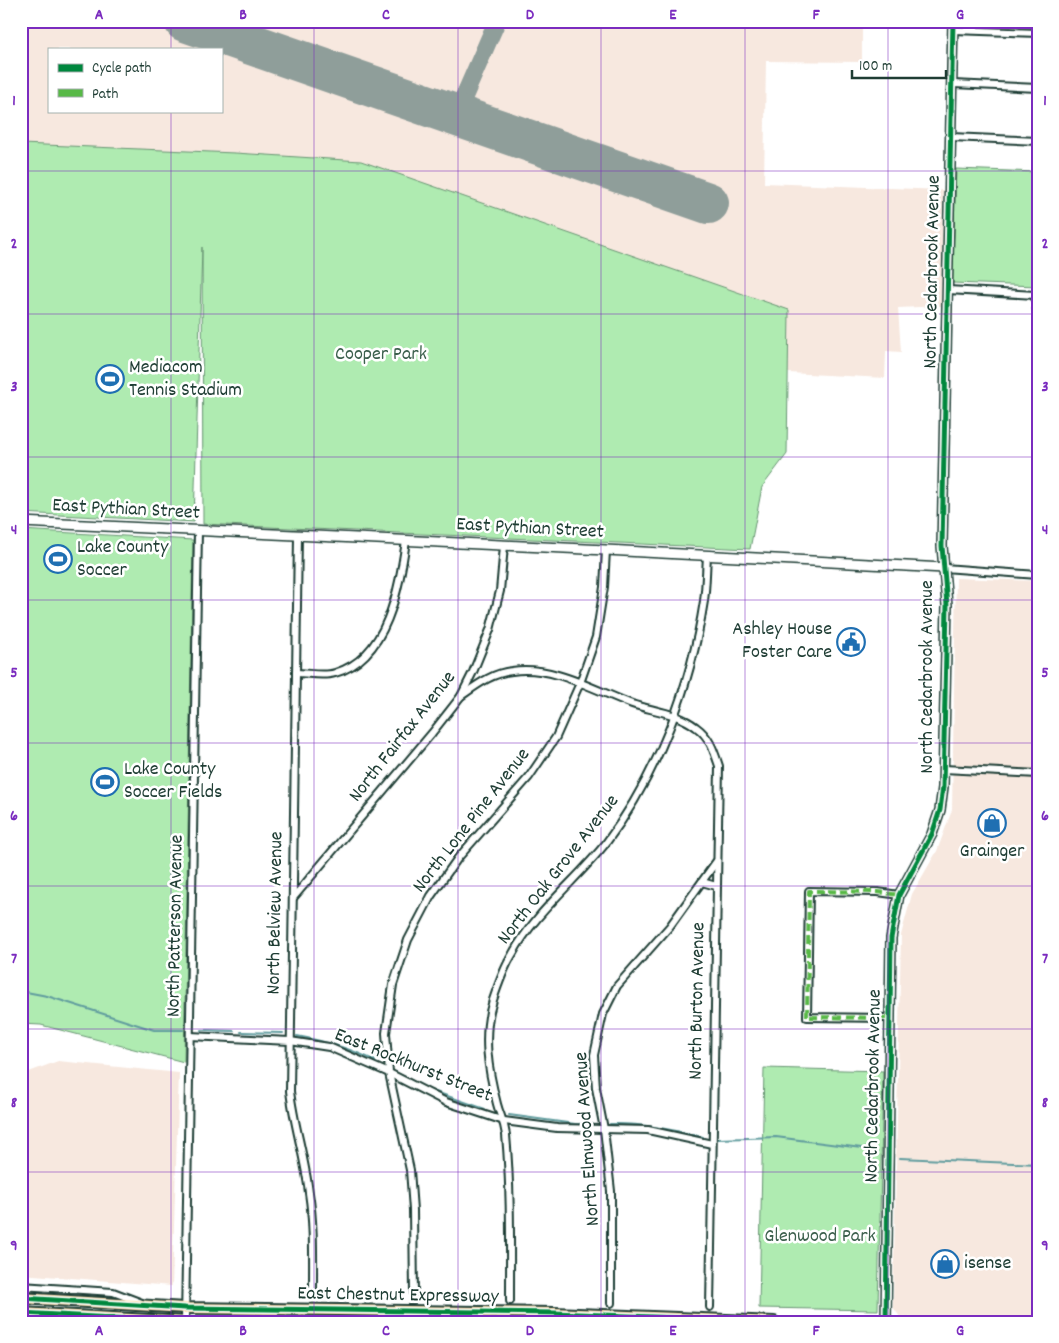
<svg xmlns="http://www.w3.org/2000/svg" width="1059" height="1343" font-family="Dekko,sans-serif">
	<style>
		.built { fill: #f7e8df; fill-rule: evenodd }
		.green { fill: #afebb1; stroke: #679472 }
		.lines { fill: none; stroke-linecap: round; stroke-linejoin: round }
		.stream { stroke: #609c9e; stroke-width: 2 }
		.taxiway { stroke: #8f9e9a; stroke-width: 18 }
		.runway { stroke: #8f9e9a; stroke-width: 42 }
		.street-casing { stroke: #1f3d34; stroke-width: 10 }
		.secondary-casing { stroke: #1f3d34; stroke-width: 12 }
		.primary-casing { stroke: #1f3d34; stroke-width: 14 }
		.street { stroke: #fff; stroke-width: 6 }
		.secondary { stroke: #fff; stroke-width: 9 }
		.primary { stroke: #fcdcac; stroke-width: 10 }
		.quiet { stroke: #58b947; stroke-width: 4; stroke-dasharray: 8 4; stroke-linecap: butt }
		.cycleway-casing { stroke: #fff; stroke-width: 8 }
		.cycleway { stroke: #00873e; stroke-width: 5 }
		.grid { fill: none; stroke: #7b2cbf; stroke-width: 1; stroke-opacity: 0.55 }
		.labels { text-anchor: middle; dominant-baseline: central; stroke-width: 5; stroke-linejoin: round; paint-order: stroke }
		.street-label { font-size: 20px; fill: #1f3d34; stroke: #fff }
		.park-label { font-size: 20px; fill: #3c604d; stroke: #fff }
		.poi-label { font-size: 20px; fill: #1f3d34; stroke: #fff; text-anchor: start }
		.neatline { fill: none; stroke: #7b2cbf; stroke-width: 2 }
		.grid-label { font-size: 16px; text-anchor: middle; font-weight: bold; fill: #7b2cbf }
	</style>
	<rect width="100%" height="100%" fill="#fff"/>
	<filter id="ink" filterUnits="userSpaceOnUse"><feTurbulence type="fractalNoise" baseFrequency=".02" numOctaves="2"/><feDisplacementMap in="SourceGraphic" scale="10" xChannelSelector="R" yChannelSelector="G"/><feConvolveMatrix kernelMatrix="1 2 1 2 8 2 1 2 1" color-interpolation-filters="sRGB"/></filter>
	<g filter="url(#ink)">
		<g class="built">
			<path d="M21,21H862V62L766,61L764,183L943,190L942,306L898,308L901,352L886,351L885,378L788,373L789,310L21,145ZM49,49H221V111H49Z"/>
			<polygon points="956,578 1038,581 1038,1322 900,1317 893,1307 901,935 912,894 937,851 952,810"/>
			<polygon points="58,1061 179,1073 172,1286 21,1274 21,1075"/>
		</g>
		<g class="green">
			<polygon points="21,144 235,153 361,161 789,310 787,454 762,487 750,549 203,524 202,247 194,522 21,513"/>
			<polygon points="956,169 1038,172 1038,286 952,283"/>
			<polygon points="21,530 193,540 184,1062 41,1025 21,1024"/>
			<polygon points="764,1068 883,1071 878,1310 759,1308"/>
		</g>
		<g class="lines">
			<g class="stream">
				<polyline points="21,991 47,996 154,1030 183,1030"/>
				<polyline points="201,1030 234,1031"/>
				<polyline points="241,1032 283,1033"/>
				<path d="M297,1036C324,1041 350,1048 375,1061"/>
				<polyline points="395,1072 427,1089 485,1109"/>
				<polyline points="509,1115 575,1124 592,1124"/>
				<path d="M610,1124C642,1123 672,1129 703,1137"/>
				<polyline points="718,1139 776,1137 877,1150"/>
				<polyline points="900,1158 1038,1164"/>
			</g>
			<polyline class="taxiway" points="456,115 497,21"/>
			<polyline class="runway" points="185,21 708,203"/>
			<defs>
				<g id="street">
					<polyline points="953,30 1038,33"/>
					<polyline points="953,84 1038,88"/>
					<polyline points="951,137 1038,141"/>
					<polyline points="948,290 1035,295 1038,320"/>
					<path d="M298,536L290,1091C294,1125 305,1158 309,1193C314,1224 313,1257 313,1289"/>
					<polyline points="944,568 1038,575"/>
					<path d="M296,673C308,673 324,677 335,673C388,658 399,588 406,541"/>
					<path d="M461,696C477,685 492,673 512,671C554,665 594,690 632,704C653,711 678,713 696,727C710,737 714,751 719,766L710,1307"/>
					<polyline points="944,769 1038,774"/>
					<polyline points="702,882 716,886"/>
					<polyline points="293,898 432,733 461,696 473,672 490,630 500,591 504,546"/>
					<polyline points="890,1018 807,1017 809,891 878,892 899,895"/>
					<polyline points="190,1036 290,1041 329,1047 389,1073 446,1102 504,1121 557,1128 648,1130 712,1144"/>
					<polyline points="21,1286 113,1292 142,1303"/>
					<polyline points="414,1294 413,1210 410,1170 389,1073 386,1033 393,985 408,940 431,896 458,858 529,777 556,737 580,683 596,637 604,587 606,550"/>
					<path d="M510,1301C510,1245 511,1190 506,1135C504,1120 500,1116 497,1104C488,1069 482,1035 493,1000C498,985 504,968 512,955C535,912 576,881 606,843C658,774 691,686 704,601C706,586 706,571 707,556"/>
					<polyline points="611,1303 611,1191 604,1129 596,1088 594,1055 603,1014 617,986 670,926 716,862"/>
					<polyline points="185,1322 198,531"/>
				</g>
				<g id="secondary">
					<polyline points="21,522 606,550 944,568"/>
					<polyline points="886,1322 891,938 899,895 932,834 940,810 943,787 947,605 942,546 953,21"/>
				</g>
				<g id="primary">
					<polyline points="21,1298 185,1308 554,1313 774,1322"/>
					<polyline points="21,1313 187,1322"/>
				</g>
			</defs>
			<use href="#street" class="street-casing"/>
			<use href="#secondary" class="secondary-casing"/>
			<use href="#primary" class="primary-casing"/>
			<use href="#street" class="street"/>
			<use href="#secondary" class="secondary"/>
			<use href="#primary" class="primary"/>
			<polyline class="quiet" points="890,1018 807,1017 809,891 878,892 899,895"/>
			<defs>
				<g id="cycleway">
					<polyline points="21,1298 185,1308 554,1313 774,1322"/>
					<polyline points="21,1313 187,1322"/>
					<polyline points="886,1322 891,938 899,895 932,834 940,810 943,787 947,605 942,546 953,21"/>
				</g>
			</defs>
			<use href="#cycleway" class="cycleway-casing"/>
			<use href="#cycleway" class="cycleway"/>
		</g>
	</g>
	<path class="grid" d="M171,21V49M314,21V1322M458,21V1322M601,21V1322M745,21V1322M888,21V1322M171,111V1322M21,171H1038M21,314H1038M21,457H1038M21,600H1038M21,743H1038M21,886H1038M21,1029H1038M21,1172H1038"/>
	<defs>
		<symbol id="stadium-ring" viewBox="-11 -11 22 22"><circle r="9.5" fill="#fff" stroke="#1f6fb2" stroke-width="1.5"/><path d="M0-5a6.5 5 0 1 0 0 10a6.5 5 0 1 0 0-10ZM-3.5-1.8h7v3.6h-7Z" fill="#1f6fb2"/></symbol>
		<symbol id="civic-ring" viewBox="-11 -11 22 22"><circle r="9.5" fill="#fff" stroke="#1f6fb2" stroke-width="1.5"/><path d="M-.6-6.5H3V-4.5H.6V-3L4-1V1h2V6H-6V1h2V-1L-.6-3ZM-1.2 2.5V6h2.4V2.5Z" fill="#1f6fb2"/></symbol>
		<symbol id="shop-ring" viewBox="-11 -11 22 22"><circle r="9.5" fill="#fff" stroke="#1f6fb2" stroke-width="1.5"/><path d="M-5-2.5h2.3a2.7 3.5 0 0 1 5.4 0H5L5.5 6h-11ZM-1.5-2.5h3a1.5 2.3 0 0 0-3 0Z" fill="#1f6fb2"/></symbol>
	</defs>
	<g fill-rule="evenodd">
		<use href="#stadium-ring" x="94" y="363" width="32" height="32"/>
		<use href="#stadium-ring" x="42" y="543" width="32" height="32"/>
		<use href="#civic-ring" x="835" y="626" width="32" height="32"/>
		<use href="#stadium-ring" x="89" y="766" width="32" height="32"/>
		<use href="#shop-ring" x="976" y="807" width="32" height="32"/>
		<use href="#shop-ring" x="929" y="1248" width="32" height="32"/>
	</g>
	<g class="labels">
		<g class="street-label">
			<text transform="translate(933 272) rotate(-89)">North Cedarbrook Avenue</text>
			<text transform="translate(126 510) rotate(3)">East Pythian Street</text>
			<text transform="translate(530 529) rotate(3)">East Pythian Street</text>
			<text transform="translate(928 677) rotate(-90)">North Cedarbrook Avenue</text>
			<text transform="translate(403 737) rotate(-52)">North Fairfax Avenue</text>
			<text transform="translate(472 821) rotate(-52)">North Lone Pine Avenue</text>
			<text transform="translate(559 870) rotate(-52)">North Oak Grove Avenue</text>
			<text transform="translate(276 913) rotate(-89)">North Belview Avenue</text>
			<text transform="translate(176 926) rotate(-89)">North Patterson Avenue</text>
			<text transform="translate(698 1001) rotate(-89)">North Burton Avenue</text>
			<text transform="translate(413 1066) rotate(22)">East Rockhurst Street</text>
			<text transform="translate(874 1086) rotate(-89)">North Cedarbrook Avenue</text>
			<text transform="translate(588 1139) rotate(-94)">North Elmwood Avenue</text>
			<text transform="translate(398 1296) rotate(1)">East Chestnut Expressway</text>
		</g>
		<g class="park-label">
			<text x="381" y="355">Cooper Park</text>
			<text x="820" y="1237">Glenwood Park</text>
		</g>
		<g class="poi-label">
			<text x="129" y="368">Mediacom<tspan x="129" dy="23">Tennis Stadium</tspan></text>
			<text x="77" y="548">Lake County<tspan x="77" dy="23">Soccer</tspan></text>
			<text x="832" y="630" text-anchor="end">Ashley House<tspan x="832" dy="23">Foster Care</tspan></text>
			<text x="124" y="770">Lake County<tspan x="124" dy="23">Soccer Fields</tspan></text>
			<text x="992" y="852" text-anchor="middle">Grainger</text>
			<text x="964" y="1264">isense</text>
		</g>
	</g>
	<rect width="1059" height="1343" fill="none" stroke="#fff" stroke-width="55"/>
	<rect x="48" y="48" width="175" height="65" fill="#ffffff" stroke="#a5b1ae"/>
	<rect x="58" y="64" width="25" height="8" fill="#00873e" stroke="#a5b1ae"/>
	<text x="92" y="72" font-size="15" fill="#1f3d34">Cycle path</text>
	<rect x="58" y="89" width="25" height="8" fill="#58b947" stroke="#a5b1ae"/>
	<text x="92" y="98" font-size="15" fill="#1f3d34">Path</text>
	<path d="M852 70v8h94v-8" fill="none" stroke="#1f3d34" stroke-width="2.5"/>
	<text x="859" y="70" font-size="15" fill="#1f3d34" stroke="#ffffff" stroke-width="4" paint-order="stroke">100 m</text>
	<rect x="28" y="28" width="1004" height="1288" class="neatline"/>
	<g class="grid-label">
		<text x="99" y="19">A</text>
		<text x="243" y="19">B</text>
		<text x="386" y="19">C</text>
		<text x="530" y="19">D</text>
		<text x="673" y="19">E</text>
		<text x="816" y="19">F</text>
		<text x="960" y="19">G</text>
		<text x="14" y="105">1</text>
		<text x="1045" y="105">1</text>
		<text x="14" y="248">2</text>
		<text x="1045" y="248">2</text>
		<text x="14" y="391">3</text>
		<text x="1045" y="391">3</text>
		<text x="14" y="534">4</text>
		<text x="1045" y="534">4</text>
		<text x="14" y="677">5</text>
		<text x="1045" y="677">5</text>
		<text x="14" y="820">6</text>
		<text x="1045" y="820">6</text>
		<text x="14" y="963">7</text>
		<text x="1045" y="963">7</text>
		<text x="14" y="1107">8</text>
		<text x="1045" y="1107">8</text>
		<text x="14" y="1250">9</text>
		<text x="1045" y="1250">9</text>
		<text x="99" y="1335">A</text>
		<text x="243" y="1335">B</text>
		<text x="386" y="1335">C</text>
		<text x="530" y="1335">D</text>
		<text x="673" y="1335">E</text>
		<text x="816" y="1335">F</text>
		<text x="960" y="1335">G</text>
	</g>
</svg>
